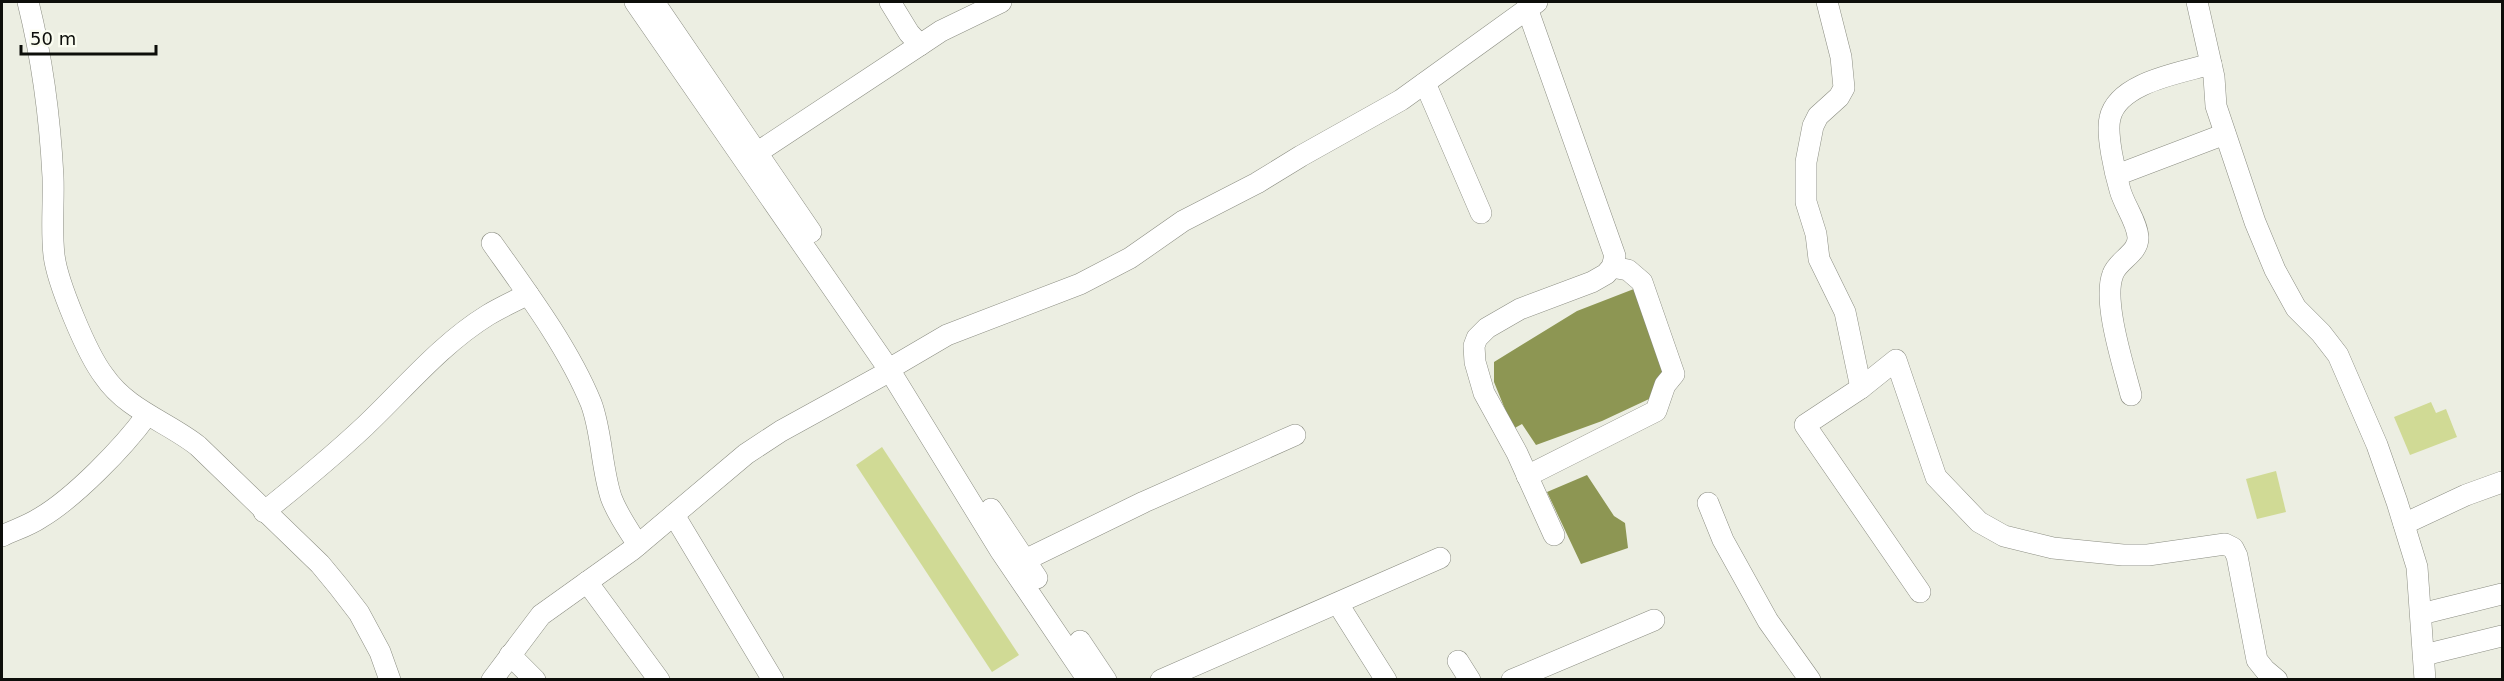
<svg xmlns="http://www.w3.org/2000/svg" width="2504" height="681" font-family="'DejaVu Sans',sans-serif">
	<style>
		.water { fill: #8d9653 }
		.building { fill: #d0da95 }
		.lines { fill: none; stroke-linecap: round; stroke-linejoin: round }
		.minor-casing { stroke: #8b8d82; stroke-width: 22 }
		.minor { stroke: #fff; stroke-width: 21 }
	</style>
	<rect width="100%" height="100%" fill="#eceee2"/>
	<g class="water">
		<polygon points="1639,287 1675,362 1679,385 1602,421 1536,445 1522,424 1513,429 1494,382 1494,362 1577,311"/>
		<polygon points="1587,475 1614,516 1625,523 1628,548 1581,564 1547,492"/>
	</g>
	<g class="building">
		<polygon points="2431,402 2436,413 2446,409 2457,437 2410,455 2394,417"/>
		<polygon points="882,447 1019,655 992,672 856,465"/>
		<polygon points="2276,471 2286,512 2257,519 2246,479"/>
	</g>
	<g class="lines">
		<defs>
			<g id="minor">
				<path d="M28,2C42,58 50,119 53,177C54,203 51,229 54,255C57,282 87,354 104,376C127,410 168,422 198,446L320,564L339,587L359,613L380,652L390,680"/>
				<polyline points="635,2 890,371 1000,550 1088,680"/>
				<polyline points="654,2 811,232"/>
				<polyline points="890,2 909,33 920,45 941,31 1001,2"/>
				<polyline points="1827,2 1841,57 1844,88 1839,97 1818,116 1813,126 1806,162 1806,202 1816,234 1819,259 1845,312 1861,388"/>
				<polyline points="2197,2 2214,77 2216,106 2255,222 2275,270 2296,308 2321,333 2338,355 2377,445 2397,502 2417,567 2425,680"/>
				<polyline points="1527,8 1615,256 1612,267 1606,274 1592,282 1520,309 1487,328 1477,338 1474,346 1475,362 1484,393 1517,453 1554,535"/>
				<polyline points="1425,83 1481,213"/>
				<polyline points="758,152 920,45"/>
				<polyline points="2117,175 2225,134"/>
				<path d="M492,243C526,291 568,347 591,403C602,432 601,466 611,497C617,514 628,529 638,545"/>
				<polyline points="889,369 947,335 1080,284 1130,258 1183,221 1257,183 1301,156 1401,100 1537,2"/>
				<path d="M2131,395C2124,367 2102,301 2113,274C2118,260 2139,253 2138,237C2137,222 2124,205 2120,190C2115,173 2106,134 2110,118C2118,82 2181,73 2211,64"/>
				<polyline points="1527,476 1656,411 1665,385 1674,374 1642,282 1628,270 1612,267"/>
				<polyline points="1708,503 1723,540 1768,621 1810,680"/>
				<polyline points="991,509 1037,578"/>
				<path d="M264,512C299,484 333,456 365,426C405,388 441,344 488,315C501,307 515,301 528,294"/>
				<polyline points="674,515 773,680"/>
				<polyline points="2404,524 2466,495 2502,482"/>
				<path d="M2,536C14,530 28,526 40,518C74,498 123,448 147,415"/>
				<polyline points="1025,560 1144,502 1295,435"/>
				<polyline points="587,582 659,680"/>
				<polyline points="1920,592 1805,425 1861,388 1896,360 1936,477 1979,522 2004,536 2053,548 2123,555 2148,555 2225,544 2233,548 2237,556 2257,660 2265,670 2277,680"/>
				<polyline points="1338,604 1386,680"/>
				<polyline points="2421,614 2502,594"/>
				<polyline points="1080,641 1106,680"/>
				<polyline points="510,655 535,680"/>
				<polyline points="2424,655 2502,636"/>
				<polyline points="1458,661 1470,680"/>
				<polyline points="492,680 541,615 632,550 746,454 781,431 890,371"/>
				<polyline points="1161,680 1440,558"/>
				<polyline points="1512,680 1654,620"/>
			</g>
		</defs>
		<use href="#minor" class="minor-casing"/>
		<use href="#minor" class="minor"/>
	</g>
	<rect width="2504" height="681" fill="none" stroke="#0d0e0a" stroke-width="6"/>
	<path d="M21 45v9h135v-9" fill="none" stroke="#0d0e0a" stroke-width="3"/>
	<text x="30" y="45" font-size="18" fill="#0d0e0a" stroke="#fafcf0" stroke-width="4.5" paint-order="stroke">50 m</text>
</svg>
